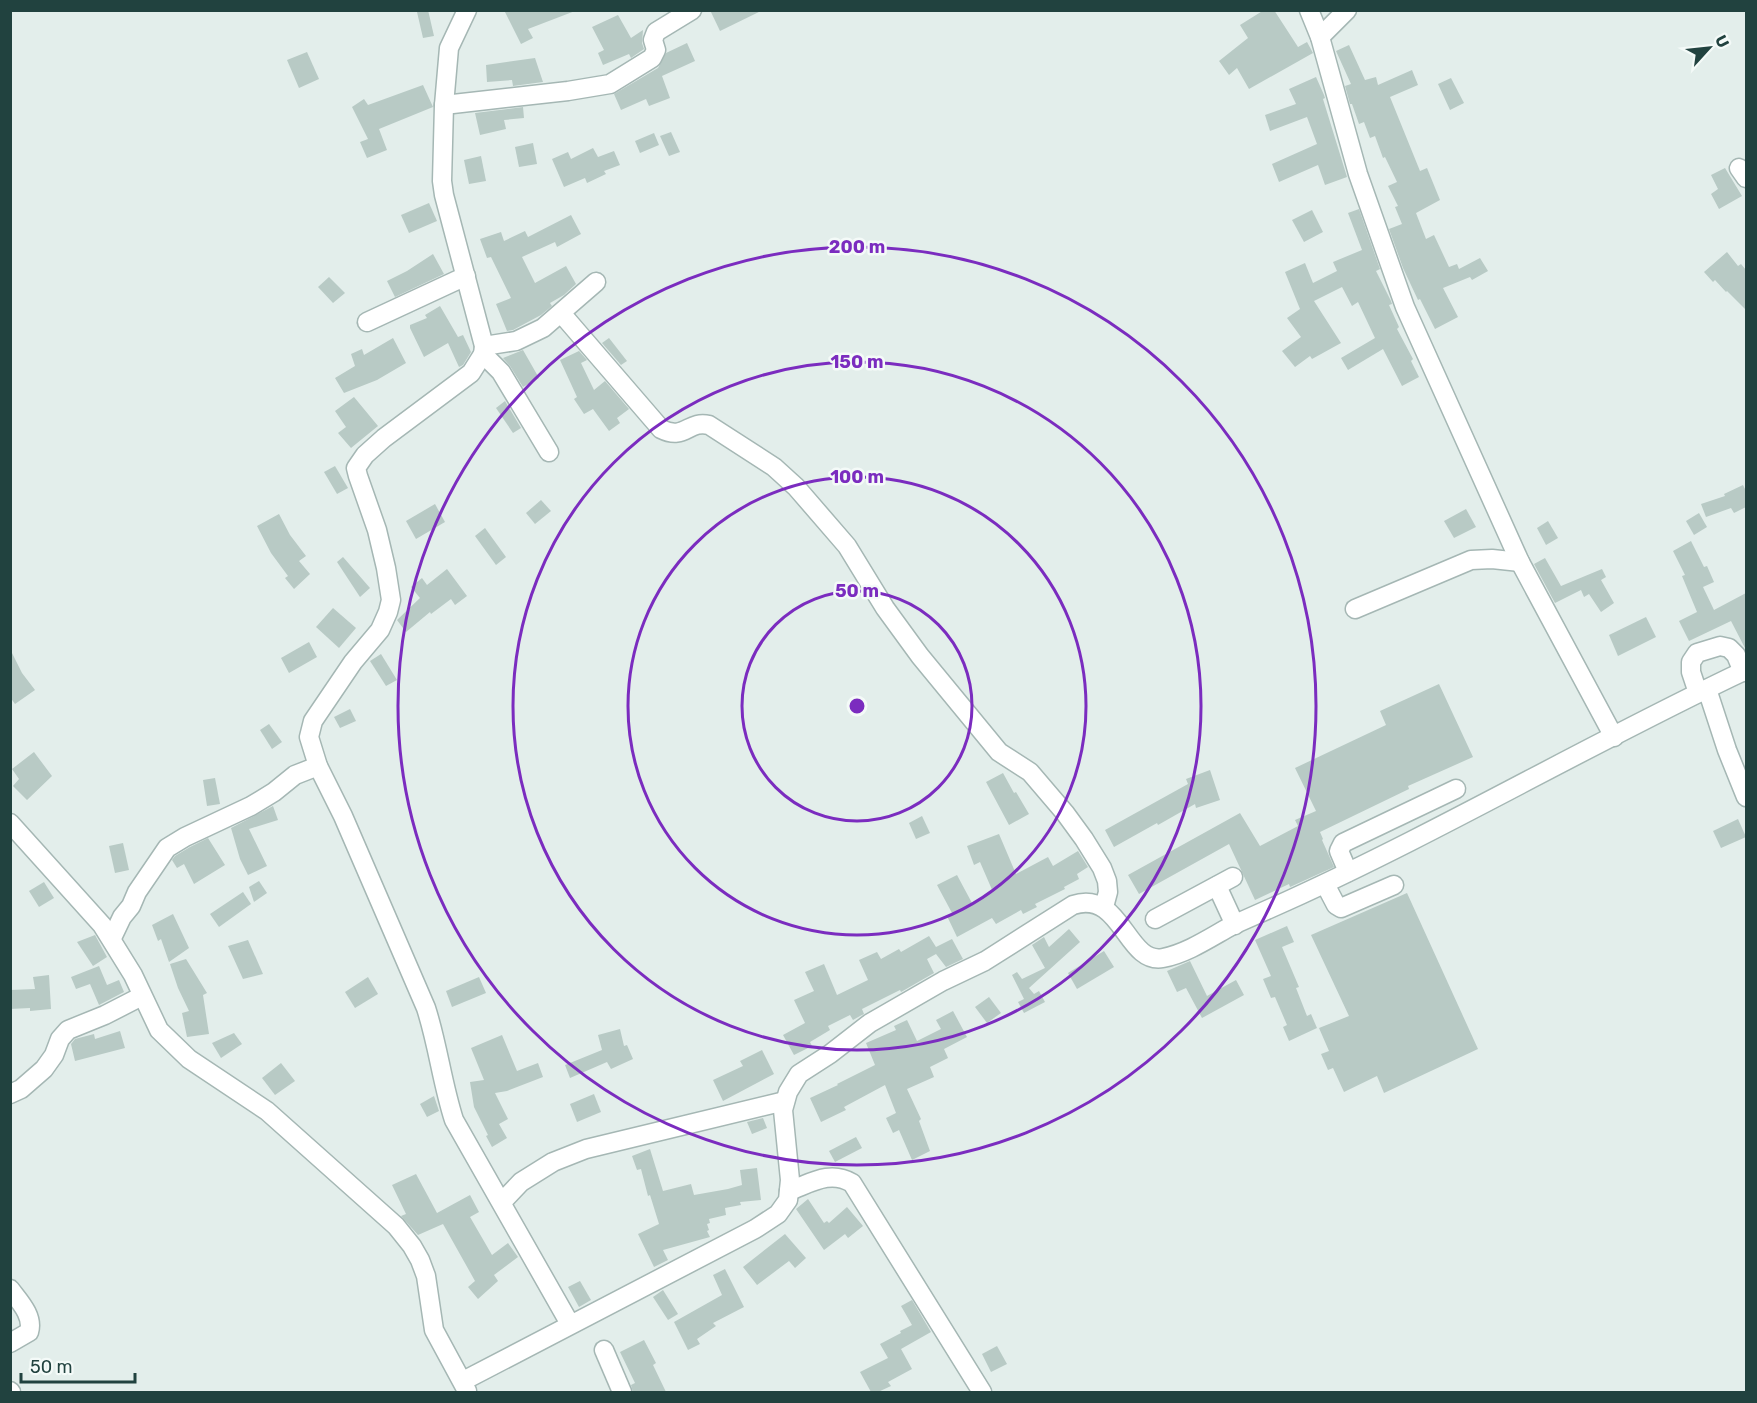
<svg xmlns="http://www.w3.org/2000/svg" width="1757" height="1403" font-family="Rubik,sans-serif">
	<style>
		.building { fill: #b8cac5 }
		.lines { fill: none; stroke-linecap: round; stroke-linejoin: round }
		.minor-casing { stroke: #a5b7b4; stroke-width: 21 }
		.minor { stroke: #fff; stroke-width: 18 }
		.ring { fill: none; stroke: #7b2cbf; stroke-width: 3 }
		.centre { fill: #7b2cbf; stroke: #f4faf8; stroke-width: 3 }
		.ring-label { font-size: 18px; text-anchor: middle; font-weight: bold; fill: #7b2cbf; stroke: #f4faf8; stroke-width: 5; stroke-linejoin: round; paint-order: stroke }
	</style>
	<rect width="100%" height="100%" fill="#e3eeeb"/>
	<g class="building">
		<polygon points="428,10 434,36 423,38 417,12"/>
		<polygon points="504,10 574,10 575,11 528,29 533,38 521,44"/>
		<polygon points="710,10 763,10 720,31"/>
		<polygon points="1264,10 1274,10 1298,47 1307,42 1313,53 1249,89 1237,68 1229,75 1219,61 1248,38 1240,25"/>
		<polygon points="618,15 631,38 643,30 642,43 644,49 631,58 629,54 603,65 598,53 604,50 592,27"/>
		<polygon points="687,43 695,61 662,76 670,98 649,106 646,99 621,110 614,94 658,68 666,53"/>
		<polygon points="1349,45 1365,80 1376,77 1378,85 1412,70 1418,85 1390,97 1420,171 1427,168 1440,200 1416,213 1426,239 1434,235 1449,267 1457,264 1459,269 1480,258 1488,271 1472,280 1470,277 1443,288 1458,317 1435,329 1420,299 1418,300 1403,268 1389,229 1402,224 1395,207 1398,206 1388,186 1397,182 1385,157 1383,158 1375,136 1370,138 1364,122 1359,124 1352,104 1350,104 1345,86 1351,84 1336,51"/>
		<polygon points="307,52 319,79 299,88 287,60"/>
		<polygon points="535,58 543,82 513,86 512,80 487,82 486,65"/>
		<polygon points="1316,77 1324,95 1325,98 1323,99 1347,177 1325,185 1318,165 1279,182 1272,164 1317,144 1307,117 1270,131 1265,115 1296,104 1289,89"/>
		<polygon points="1451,78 1464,103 1450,110 1438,84"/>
		<polygon points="423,85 433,107 379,129 387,150 367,158 360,142 368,139 352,107 364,99 368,105"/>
		<polygon points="523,107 524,118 504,120 506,129 480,135 475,113"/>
		<polygon points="671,132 680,152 669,156 660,136"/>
		<polygon points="654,133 659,145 640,153 635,141"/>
		<polygon points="533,143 537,164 519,167 515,147"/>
		<polygon points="593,148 598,157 614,151 620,165 604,171 606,174 587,183 585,178 564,187 552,159 568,152 571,159"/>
		<polygon points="481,156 486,181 469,184 464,160"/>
		<polygon points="1725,168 1742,196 1719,209 1711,194 1718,189 1711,175"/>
		<polygon points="429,203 437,221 409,233 401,215"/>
		<polygon points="1359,209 1380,269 1376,271 1391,301 1392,304 1389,305 1399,327 1397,329 1413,359 1411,361 1419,377 1402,386 1383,349 1348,370 1341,358 1375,338 1358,302 1352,306 1342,287 1314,301 1341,343 1312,359 1310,356 1295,367 1282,351 1301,337 1287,318 1300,309 1285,272 1305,263 1313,283 1337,271 1333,262 1362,250 1348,213"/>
		<polygon points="1312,210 1323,232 1304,242 1292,220"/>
		<polygon points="571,215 581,234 557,247 555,242 522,257 535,283 566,266 576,284 564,295 550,303 552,306 541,315 513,330 507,331 496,304 511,298 491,257 487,258 480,239 501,232 504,241 525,231 528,237"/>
		<polygon points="1727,252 1738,266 1741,264 1746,270 1746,310 1727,291 1726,292 1715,280 1713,282 1704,272"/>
		<polygon points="433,254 444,274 395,297 387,281 407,271"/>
		<polygon points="329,277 345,293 333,303 318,287"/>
		<polygon points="440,306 458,337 463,335 471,352 463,365 459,367 448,343 424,357 410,328 410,325 427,318 425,315"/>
		<polygon points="393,338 406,363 377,380 344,393 335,378 355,366 351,354 362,349 364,355"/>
		<polygon points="609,338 627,361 621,365 602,343"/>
		<polygon points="523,350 539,378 523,387 510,366 503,358"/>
		<polygon points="579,351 587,360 581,363 594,390 605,381 629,409 617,418 620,423 609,431 593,409 584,414 574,399 577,397 560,360"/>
		<polygon points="354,397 378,426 351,448 338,433 346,427 335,411"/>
		<polygon points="505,401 521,428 513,433 496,408"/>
		<polygon points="335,466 348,488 337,494 324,472"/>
		<polygon points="1743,485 1746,491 1746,507 1734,513 1731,508 1706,517 1701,504 1725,496 1724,494"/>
		<polygon points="541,500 551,511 535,524 526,513"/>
		<polygon points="435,504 445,522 416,539 406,521"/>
		<polygon points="1466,509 1476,527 1454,538 1444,521"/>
		<polygon points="1699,513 1707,527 1694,535 1686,521"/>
		<polygon points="279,514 290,535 306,556 299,561 310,574 294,589 285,578 288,576 271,553 257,526"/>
		<polygon points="1548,521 1558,538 1546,545 1537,528"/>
		<polygon points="485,528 506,557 496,565 475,536"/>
		<polygon points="1691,541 1704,567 1707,566 1714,582 1703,587 1714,610 1746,593 1746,650 1731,621 1689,641 1679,621 1697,612 1682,576 1685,575 1673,551"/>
		<polygon points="343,557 370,588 360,597 337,562"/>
		<polygon points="1545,558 1561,586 1602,569 1606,577 1601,580 1614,603 1601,612 1589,594 1584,597 1581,590 1555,603 1534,564"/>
		<polygon points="447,569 467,596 455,605 451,599 431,614 430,612 406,632 397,620 420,598 411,587 422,578 427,585"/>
		<polygon points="333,608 356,628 339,648 316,627"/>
		<polygon points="1646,617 1656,637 1618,656 1609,635"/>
		<polygon points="309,642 317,657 289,673 281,658"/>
		<polygon points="10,649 22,673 35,690 15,704 10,697"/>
		<polygon points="381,654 397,680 386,686 370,661"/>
		<polygon points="1439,684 1473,757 1408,786 1409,789 1320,832 1323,839 1322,840 1334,867 1290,887 1289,884 1255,900 1229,844 1139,894 1128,875 1240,813 1260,846 1298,826 1295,820 1316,811 1295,768 1386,725 1380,711"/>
		<polygon points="350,709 356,721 340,728 334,717"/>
		<polygon points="269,724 282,742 272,749 260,730"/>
		<polygon points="34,752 52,776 27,800 13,786 19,779 12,769"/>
		<polygon points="1210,770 1220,800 1196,808 1195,804 1158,825 1157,823 1114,847 1105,830 1188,784 1186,779"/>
		<polygon points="1003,773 1014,793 1016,792 1029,814 1009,825 986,782"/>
		<polygon points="215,778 220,804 207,806 203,780"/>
		<polygon points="273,806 278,820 249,829 267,866 248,875 240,859 231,828"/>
		<polygon points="922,816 930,833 916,839 909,823"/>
		<polygon points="1738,819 1746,837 1721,848 1713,831"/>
		<polygon points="999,834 1016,874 1048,857 1053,866 1078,851 1088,867 1077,874 1079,879 1064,887 1065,889 1035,904 1037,907 1023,914 1021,910 996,924 992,918 957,937 947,916 952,913 937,885 957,875 972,903 993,892 980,862 974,865 967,846"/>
		<polygon points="208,838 225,865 194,884 184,864 177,868 172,860 175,856 190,847"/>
		<polygon points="123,843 129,870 115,873 109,846"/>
		<polygon points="259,881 267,893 254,902 249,887"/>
		<polygon points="44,882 54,898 39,907 29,891"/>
		<polygon points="243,892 251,904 219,927 210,914"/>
		<polygon points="1407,893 1478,1049 1384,1093 1377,1076 1344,1092 1333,1068 1328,1070 1321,1054 1329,1051 1319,1028 1349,1016 1311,935"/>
		<polygon points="173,914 189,948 169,962 161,939 158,941 152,925"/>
		<polygon points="1287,926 1294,942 1282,947 1299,987 1296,988 1307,1016 1311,1014 1317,1028 1289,1041 1283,1027 1287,1025 1275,997 1271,998 1263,979 1271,976 1255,940"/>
		<polygon points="1069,929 1080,942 1029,988 1034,994 1039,991 1045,1002 1024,1013 1018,1002 1024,999 1012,975 1017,972 1022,979 1045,968 1032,945 1044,937 1049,947"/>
		<polygon points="95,935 107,957 93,966 77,942"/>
		<polygon points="929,936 936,947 952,939 963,959 946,967 936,954 927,959 934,973 901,992 900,990 862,1009 864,1014 860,1016 853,1020 850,1015 828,1026 830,1030 810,1042 812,1046 794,1055 783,1035 805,1023 794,1000 814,991 805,972 824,964 837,995 868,980 859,960 877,952 881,959 899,949 901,952"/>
		<polygon points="248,940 263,974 243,979 228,946"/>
		<polygon points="1104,951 1114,967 1077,989 1068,973"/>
		<polygon points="186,959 207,993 203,995 209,1034 187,1037 182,1013 189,1011 178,988 170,964"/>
		<polygon points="1190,961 1207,996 1236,980 1244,995 1202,1018 1186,988 1177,992 1167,971"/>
		<polygon points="99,966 107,985 119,980 124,992 99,1005 90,984 76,989 71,977"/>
		<polygon points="49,975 51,1009 30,1011 30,1008 10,1009 10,990 35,989 33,977"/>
		<polygon points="368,977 378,994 355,1008 345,992"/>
		<polygon points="479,977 486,993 452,1007 446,991"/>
		<polygon points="989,997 1001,1013 987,1023 975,1007"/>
		<polygon points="953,1011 967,1037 944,1049 948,1058 930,1067 934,1077 907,1089 921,1119 919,1121 930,1151 912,1160 899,1130 893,1133 886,1118 896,1113 885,1085 844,1107 846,1110 821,1122 810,1098 838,1085 837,1084 875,1065 866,1043 896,1030 894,1026 907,1020 917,1041 941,1029 936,1020"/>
		<polygon points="620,1029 624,1046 627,1045 633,1059 611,1069 607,1062 570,1078 565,1065 602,1050 598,1035"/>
		<polygon points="120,1031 125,1048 75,1061 71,1044 75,1039 94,1034 95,1039"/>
		<polygon points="234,1033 242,1044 221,1058 212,1043"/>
		<polygon points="502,1035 517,1071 538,1063 543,1077 507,1091 495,1093 508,1119 499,1124 507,1138 492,1147 486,1136 488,1135 474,1107 470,1082 484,1080 471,1048"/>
		<polygon points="762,1050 774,1074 723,1101 713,1080 743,1066 740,1061"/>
		<polygon points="281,1063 295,1081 275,1095 262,1078"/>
		<polygon points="594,1094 601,1112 577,1122 570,1104"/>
		<polygon points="434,1096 439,1111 427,1117 420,1104"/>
		<polygon points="763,1118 767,1128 752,1134 747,1122"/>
		<polygon points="856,1137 862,1148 835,1162 829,1151"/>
		<polygon points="650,1149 663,1191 691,1184 694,1195 728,1189 742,1185 740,1170 757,1168 761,1200 740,1202 741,1205 725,1208 726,1215 709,1219 710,1223 707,1224 709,1230 707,1231 710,1237 663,1250 668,1260 654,1267 638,1234 659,1224 650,1195 648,1196 641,1169 637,1170 632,1156"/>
		<polygon points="416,1174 437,1213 470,1195 479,1212 470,1217 492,1255 508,1243 518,1257 494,1275 498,1281 478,1299 468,1287 475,1281 443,1224 418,1235 401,1216 406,1214 392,1185"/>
		<polygon points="808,1199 824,1223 827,1221 829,1223 847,1207 863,1226 848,1238 845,1234 824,1250 796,1209"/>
		<polygon points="785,1234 806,1258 795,1268 789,1261 757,1285 743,1267"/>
		<polygon points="725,1269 744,1307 713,1323 716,1326 697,1339 700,1344 688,1350 674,1322 722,1295 713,1275"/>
		<polygon points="580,1281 591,1300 579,1307 568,1287"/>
		<polygon points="663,1290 678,1314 668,1320 653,1297"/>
		<polygon points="912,1300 931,1332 901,1349 912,1369 888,1382 891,1386 878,1392 871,1392 860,1372 888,1358 880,1344 901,1333 900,1331 912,1325 901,1306"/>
		<polygon points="644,1340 656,1363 653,1365 666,1392 633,1392 631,1385 635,1383 620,1352"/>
		<polygon points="997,1346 1007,1364 991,1372 982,1354"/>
	</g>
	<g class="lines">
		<defs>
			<g id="minor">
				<path d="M467,10L449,48L444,105L442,181L444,195L484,346L483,354L471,373L384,438L365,455L356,468L358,476L377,530L386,568L391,600L388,612L380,630L353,662L313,721L309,737L318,766L343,816L426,1008C438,1045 442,1083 454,1120L570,1324"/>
				<polyline points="1309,10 1320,37 1358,174 1405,307 1520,562 1614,737"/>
				<polyline points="1320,37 1347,10"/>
				<polyline points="444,105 568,91 610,84 652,58 656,50 653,40 656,32 692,10"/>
				<polyline points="1739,168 1746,178"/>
				<path d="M561,313L661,429C685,441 688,420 709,425L774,467L796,487L847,546L885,608L920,656L999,752L1030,772L1065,813L1084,839L1102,868L1107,881L1108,892L1104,907"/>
				<polyline points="367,322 466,276"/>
				<polyline points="484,346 516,341 543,328 596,282"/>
				<polyline points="483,354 501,372 549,452"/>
				<polyline points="1355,609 1471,560 1492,559 1520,562"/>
				<polyline points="1707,689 1727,750 1746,797"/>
				<polyline points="1698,693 1691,672 1691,662 1697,653 1720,646 1729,648 1736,655 1743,672"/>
				<polyline points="10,823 102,925 133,975 159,1030 189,1059 267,1111 396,1226 412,1246 420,1260 426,1276 434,1330 467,1391"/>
				<polyline points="1348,872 1339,851 1343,843 1456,789"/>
				<polyline points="1325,884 1336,905 1341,908 1394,885"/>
				<polyline points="1217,886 1235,925"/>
				<polyline points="1155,919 1233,877"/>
				<polyline points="112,938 122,917 131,906 137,892 167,848 185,837 251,806 274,792 295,775 318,766"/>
				<polyline points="10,1094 21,1089 44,1069 54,1055 60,1039 68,1030 105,1015 142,996"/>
				<path d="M789,1191C811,1183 830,1170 852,1183L982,1392"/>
				<polyline points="502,1202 521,1182 553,1162 586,1149 785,1101"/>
				<path d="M10,1289C19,1301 34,1316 29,1332L10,1343"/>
				<polyline points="604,1350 622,1392"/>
				<path d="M463,1381L755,1229L778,1214L788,1200L790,1180L783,1110L788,1092L799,1074L830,1054L870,1023L943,981L985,961L1073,905C1122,889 1126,965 1163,958C1188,953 1211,937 1233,925C1251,917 1269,909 1287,901C1443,830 1591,743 1746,670"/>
				<polyline points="10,1391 11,1392"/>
			</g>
		</defs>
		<use href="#minor" class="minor-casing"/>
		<use href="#minor" class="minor"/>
	</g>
	<g class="ring">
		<circle cx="857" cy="706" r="115"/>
		<circle cx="857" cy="706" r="229"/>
		<circle cx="857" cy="706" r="344"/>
		<circle cx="857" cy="706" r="459"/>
	</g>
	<circle cx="857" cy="706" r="9" class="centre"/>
	<g class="ring-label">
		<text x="857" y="253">200 m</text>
		<text x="857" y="368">150 m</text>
		<text x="857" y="483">100 m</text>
		<text x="857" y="597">50 m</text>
	</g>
	<rect width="1757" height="1403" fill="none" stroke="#21423f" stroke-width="24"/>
	<g transform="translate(1709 48) rotate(63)" stroke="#f4faf8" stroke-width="4.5" paint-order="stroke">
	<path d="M0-4.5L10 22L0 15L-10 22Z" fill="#21423f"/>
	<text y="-9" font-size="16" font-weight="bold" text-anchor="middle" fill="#21423f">U</text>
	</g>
	<path d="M21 1373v9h114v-9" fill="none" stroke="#21423f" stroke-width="3"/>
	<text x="30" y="1373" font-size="18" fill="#21423f" stroke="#f4faf8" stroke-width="4.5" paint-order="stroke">50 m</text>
</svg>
